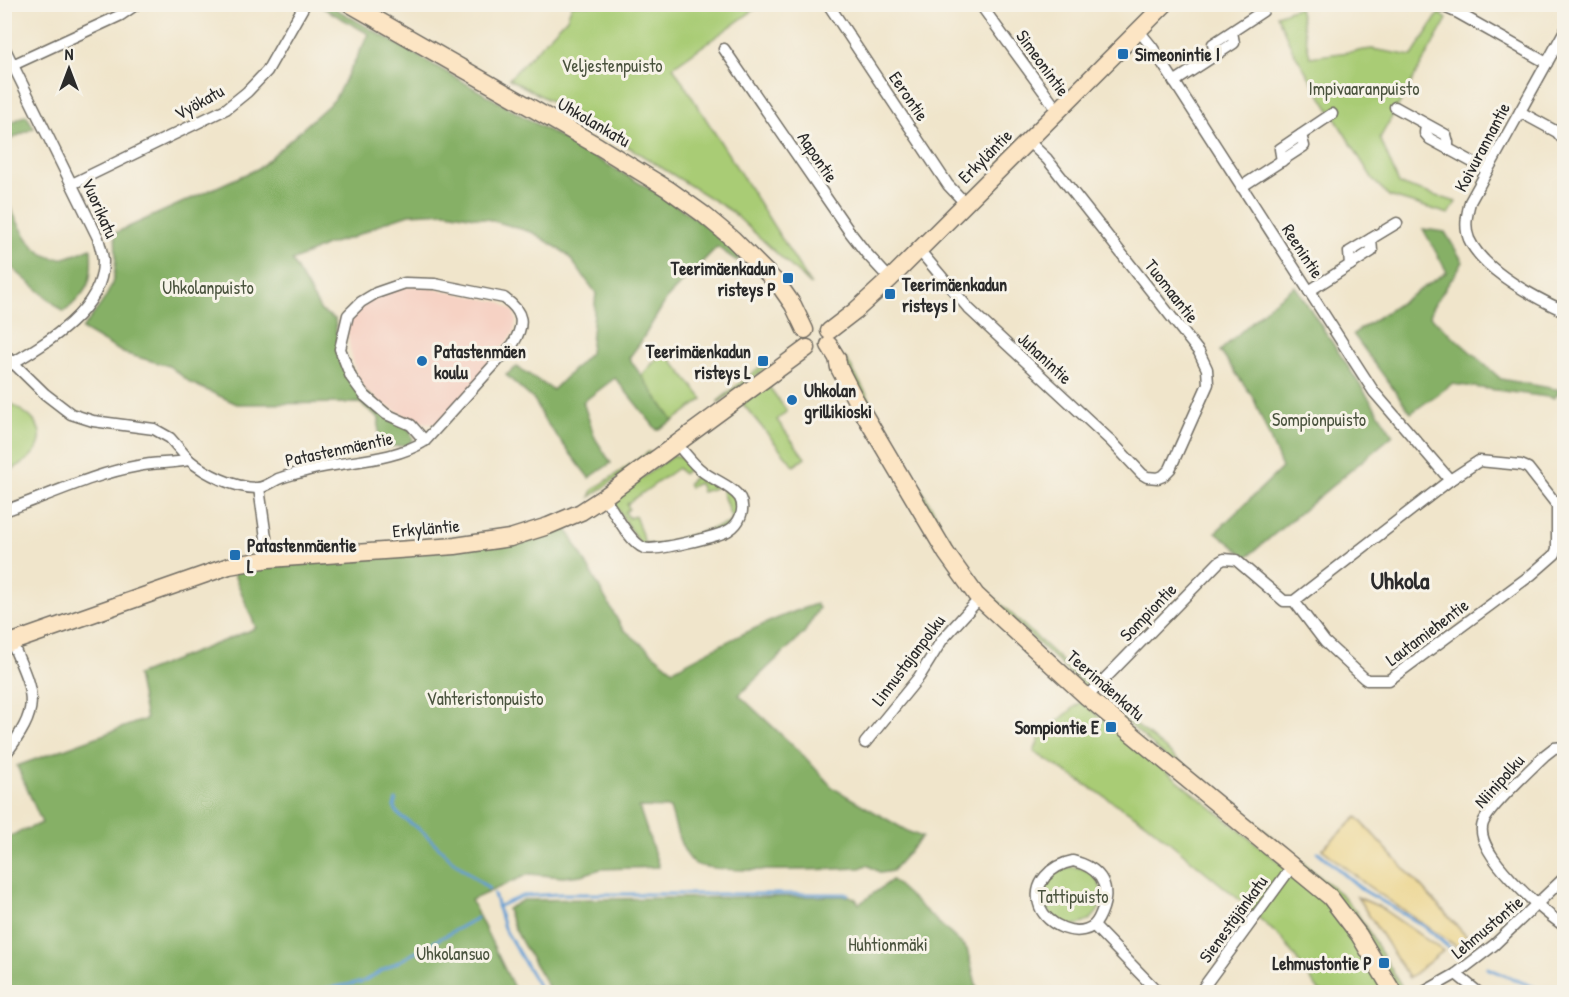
<svg xmlns="http://www.w3.org/2000/svg" width="1569" height="997" font-family="'Patrick Hand',sans-serif">
	<style>
		.built { fill: #f6d2c4 }
		.green { fill: #a9cc75; stroke: #6a7c50; stroke-width: 1.5 }
		.forest { fill: #86b066; stroke: #586e48; stroke-width: 1.5 }
		.sand { fill: #eeda9e; stroke: #8c8264; stroke-width: 1.5 }
		.lines { fill: none; stroke-linecap: round; stroke-linejoin: round }
		.stream { stroke: #659fd4; stroke-width: 3 }
		.street-casing { stroke: #706c63; stroke-width: 13 }
		.secondary-casing { stroke: #706c63; stroke-width: 19 }
		.street { stroke: #fff; stroke-width: 10 }
		.secondary { stroke: #fce5c4; stroke-width: 16 }
		.poi-dot { fill: #1f6fb2; stroke: #f7f3e8; stroke-width: 2 }
		.labels { text-anchor: middle; dominant-baseline: central; stroke-width: 6; stroke-linejoin: round; paint-order: stroke }
		.poi-label { font-size: 18px; font-weight: bold; fill: #2b2b2b; stroke: #f7f3e8; text-anchor: start }
		.street-label { font-size: 18px; fill: #2b2b2b; stroke: #f7f3e8 }
		.park-label { font-size: 18px; fill: #4a533e; stroke: #f7f3e8 }
		.district-label { font-size: 24px; font-weight: bold; fill: #2b2b2b; stroke: #f7f3e8 }
	</style>
	<rect width="100%" height="100%" fill="#f7f3e8"/>
	<filter id="ink" filterUnits="userSpaceOnUse"><feTurbulence type="fractalNoise" baseFrequency=".0167" numOctaves="2"/><feDisplacementMap in="SourceGraphic" scale="12" xChannelSelector="R" yChannelSelector="G"/><feConvolveMatrix kernelMatrix="1 2 1 2 8 2 1 2 1" color-interpolation-filters="sRGB"/></filter>
	<filter id="wash" filterUnits="userSpaceOnUse"><feTurbulence type="fractalNoise" baseFrequency=".008" numOctaves="4" result="noise"/><feDisplacementMap in="SourceGraphic" scale="24" xChannelSelector="R" yChannelSelector="G"/><feGaussianBlur stdDeviation="1.35" result="paint"/><feColorMatrix in="noise" values="0 0 0 0 0 0 0 0 0 0 0 0 0 0 0 0 0 1.4 0 .05"/><feComposite in="paint" operator="in"/></filter>
	<g filter="url(#wash)">
		<rect width="100%" height="100%" fill="#f0e5cb"/>
		<polygon class="built" points="420,286 500,302 513,311 516,319 514,332 476,382 437,425 413,420 384,404 365,390 356,372 350,349 347,326 352,314 370,300 399,288"/>
		<g class="green">
			<polygon points="572,5 761,5 673,67 811,285 731,211 579,116 509,79 567,18"/>
			<polygon points="1299,7 1310,57 1372,49 1412,56 1439,13 1447,19 1380,138 1399,184 1456,202 1449,214 1389,196 1374,181 1293,51 1277,15"/>
			<polygon points="664,351 703,399 673,421 641,376"/>
			<polygon points="844,358 847,360 939,520 939,524 935,523 850,378"/>
			<polygon points="760,367 763,367 764,370 718,403 718,401"/>
			<polygon points="767,384 787,411 777,420 805,458 794,466 742,403"/>
			<path d="M11,403C18,409 29,414 34,421C53,445 25,464 5,473V405Z"/>
			<polygon points="649,452 652,454 590,497 593,490"/>
			<polygon points="674,455 684,458 691,467 683,474 678,468 627,504 629,509 625,512 629,518 635,516 645,543 658,545 727,524 732,520 722,492 725,489 731,493 740,507 729,527 659,547 641,546 615,505 617,496"/>
			<polygon points="697,475 716,484 715,488 702,492 699,483 690,487 688,483"/>
			<polygon points="943,532 947,534 962,560 987,591 1092,689 1087,689 972,581 943,536"/>
			<polygon points="1101,699 1107,701 1343,896 1357,913 1405,992 1400,992 1366,936"/>
			<polygon points="1081,702 1310,887 1339,916 1386,992 1320,992 1283,940 1235,896 1145,822 1034,752 1041,735"/>
			<circle cx="1073" cy="896" r="29"/>
		</g>
		<g class="forest">
			<path d="M318,5H329L664,197L699,221L741,256L737,261L717,247L668,297L640,343L629,358L673,421L657,430L615,378L583,402L595,438L611,463L589,478L543,418L535,401L506,375L517,367L553,390L590,353L596,293L567,254L534,233L491,220L447,212L409,214L385,222L354,237L326,245L292,261L321,311L335,319L337,338L355,383L410,430L413,440L407,445L378,448L379,418L360,403L237,404L191,383L169,366L123,353L82,329C113,290 118,284 115,233L259,168L334,100L369,34Z"/>
			<polygon points="26,115 34,128 5,142 5,126"/>
			<path d="M4,195C16,217 31,263 64,258C73,256 83,251 91,248C93,281 90,290 64,312L5,262Z"/>
			<polygon points="1423,229 1445,232 1463,262 1432,308 1430,316 1501,379 1561,390 1554,398 1452,384 1411,413 1353,334 1447,272"/>
			<polygon points="1295,286 1393,435 1247,557 1216,532 1282,468 1253,397 1220,351 1271,304"/>
			<path d="M562,520L622,628L673,670C720,645 766,620 816,604L819,608L804,633L739,695L804,756L833,788L909,832L922,837L892,871L881,873L867,865L860,868C834,869 708,875 694,863C679,850 676,826 670,808L639,807L659,867L601,869L582,875L563,877L529,874L471,900L516,992H5V838L42,823L17,766L146,719L137,675L256,628L233,572L370,552L455,546Z"/>
			<path d="M892,880L967,949L978,992H551C537,965 516,938 507,909L523,900L850,896L856,899L859,904Z"/>
		</g>
		<g class="sand">
			<polygon points="1357,817 1467,937 1462,950 1368,886 1322,849"/>
			<polygon points="1357,897 1378,906 1443,951 1409,978"/>
		</g>
		<g class="lines">
			<g class="stream">
				<polyline points="396,800 394,807 399,815 422,831 452,860 489,889"/>
				<polyline points="1318,852 1363,890 1424,926 1452,950"/>
				<polyline points="494,894 504,928 542,992"/>
				<polyline points="497,907 522,896 560,894 848,894"/>
				<polyline points="1487,968 1546,992"/>
				<polyline points="308,992 362,982 477,918"/>
			</g>
		</g>
	</g>
	<g filter="url(#ink)">
		<g class="lines">
			<defs>
				<g id="street">
					<polyline points="828,4 948,185 965,203"/>
					<polyline points="980,4 1058,111"/>
					<polyline points="1437,4 1458,13 1547,63"/>
					<polyline points="1139,31 1152,47 1374,392 1450,480"/>
					<path d="M1564,32L1470,202C1467,214 1464,227 1469,239C1483,270 1534,297 1564,311"/>
					<path d="M4,47L98,238C100,246 103,254 103,262C103,312 43,345 4,368"/>
					<polyline points="724,49 849,231 866,253 890,279"/>
					<polyline points="1215,55 1213,44 1263,11"/>
					<polyline points="4,69 121,15 137,4"/>
					<polyline points="1174,82 1234,43 1232,32"/>
					<polyline points="1395,107 1446,135 1448,142 1448,148"/>
					<polyline points="1520,112 1557,132 1562,138"/>
					<polyline points="1426,125 1425,133 1430,139 1487,170"/>
					<polyline points="1282,161 1280,149 1332,114"/>
					<polyline points="72,184 226,109 247,92 267,71 305,4"/>
					<polyline points="1241,187 1304,146 1301,135"/>
					<polyline points="919,250 969,309 1111,441 1142,474 1147,477 1158,478 1163,476 1170,469 1208,384 1207,369 1199,352 1047,159 1028,141"/>
					<polyline points="1350,265 1349,252 1397,223"/>
					<polyline points="1309,291 1372,251 1371,239"/>
					<polyline points="4,354 45,394 71,414 93,421 154,429 170,438 189,460"/>
					<polyline points="259,488 269,559"/>
					<path d="M604,497C613,510 630,543 644,548C653,552 720,536 729,530C739,524 746,510 740,498C732,486 713,480 702,471C693,464 685,453 677,444"/>
					<path d="M4,511C48,496 92,474 138,466C155,462 172,464 189,460C206,474 234,488 257,488C264,488 272,482 278,479C288,475 299,473 309,470C348,460 391,462 425,441L513,344C525,324 524,312 504,298L435,284L405,283L376,293L361,302L348,315L340,349L351,377L365,396L386,414L411,425L425,441"/>
					<polyline points="1087,697 1219,562 1224,559 1236,560 1284,601 1294,601 1450,480 1479,461 1521,465 1528,468 1557,505 1557,549 1555,554 1531,575 1389,680 1367,680 1364,678 1325,642 1294,601"/>
					<polyline points="865,743 919,677 942,640 980,598"/>
					<path d="M1564,747L1554,748L1545,755C1531,769 1489,807 1483,823C1472,852 1542,910 1564,926"/>
					<path d="M4,756C42,707 35,696 12,643"/>
					<path d="M1073,861C1098,867 1111,883 1103,908C1101,914 1099,920 1094,925C1077,939 1047,925 1040,907C1031,883 1052,865 1073,861Z"/>
					<polyline points="1094,926 1158,992"/>
					<polyline points="1456,974 1478,992"/>
					<polyline points="1200,992 1293,865"/>
					<polyline points="1424,992 1456,974 1494,945 1564,878"/>
				</g>
				<g id="secondary">
					<polyline points="350,4 598,146 668,189 703,214 733,239 779,285 793,305 805,330"/>
					<polyline points="829,331 855,311 890,279 1165,4"/>
					<polyline points="829,345 837,358 839,368 855,399 946,553 976,595 1087,697 1330,897 1359,935 1393,992"/>
					<polyline points="4,645 229,566 269,559 455,546 510,538 548,526 581,512 604,497 807,348"/>
				</g>
			</defs>
			<use href="#street" class="street-casing"/>
			<use href="#secondary" class="secondary-casing"/>
			<use href="#street" class="street"/>
			<use href="#secondary" class="secondary"/>
		</g>
	</g>
	<g class="poi-dot">
		<rect x="1117" y="48" width="12" height="12" rx="3"/>
		<rect x="782" y="272" width="12" height="12" rx="3"/>
		<rect x="884" y="288" width="12" height="12" rx="3"/>
		<circle cx="422" cy="361" r="6"/>
		<rect x="757" y="355" width="12" height="12" rx="3"/>
		<circle cx="792" cy="400" r="6"/>
		<rect x="229" y="549" width="12" height="12" rx="3"/>
		<rect x="1105" y="721" width="12" height="12" rx="3"/>
		<rect x="1378" y="957" width="12" height="12" rx="3"/>
	</g>
	<g class="labels">
		<g class="poi-label">
			<text x="1135" y="54">Simeonintie I</text>
			<text x="776" y="268" text-anchor="end">Teerimäenkadun<tspan x="776" dy="21">risteys P</tspan></text>
			<text x="902" y="284">Teerimäenkadun<tspan x="902" dy="21">risteys I</tspan></text>
			<text x="434" y="351">Patastenmäen<tspan x="434" dy="21">koulu</tspan></text>
			<text x="751" y="351" text-anchor="end">Teerimäenkadun<tspan x="751" dy="21">risteys L</tspan></text>
			<text x="804" y="390">Uhkolan<tspan x="804" dy="21">grillikioski</tspan></text>
			<text x="247" y="545">Patastenmäentie<tspan x="247" dy="21">L</tspan></text>
			<text x="1099" y="727" text-anchor="end">Sompiontie E</text>
			<text x="1372" y="963" text-anchor="end">Lehmustontie P</text>
		</g>
		<g class="street-label">
			<text transform="translate(1043 63) rotate(54)">Simeonintie</text>
			<text transform="translate(909 96) rotate(56)">Eerontie</text>
			<text transform="translate(199 102) rotate(-29)">Vyökatu</text>
			<text transform="translate(594 122) rotate(30)">Uhkolankatu</text>
			<text transform="translate(1482 147) rotate(-62)">Koivurannantie</text>
			<text transform="translate(985 156) rotate(-45)">Erkyläntie</text>
			<text transform="translate(818 157) rotate(56)">Aapontie</text>
			<text transform="translate(100 208) rotate(66)">Vuorikatu</text>
			<text transform="translate(1303 251) rotate(57)">Reenintie</text>
			<text transform="translate(1172 291) rotate(52)">Tuomaantie</text>
			<text transform="translate(1045 358) rotate(43)">Juhanintie</text>
			<text transform="translate(339 449) rotate(-12)">Patastenmäentie</text>
			<text transform="translate(426 528) rotate(-5)">Erkyläntie</text>
			<text transform="translate(1148 612) rotate(-46)">Sompiontie</text>
			<text transform="translate(1427 632) rotate(-37)">Lautamiehentie</text>
			<text transform="translate(908 660) rotate(-53)">Linnustajanpolku</text>
			<text transform="translate(1106 685) rotate(41)">Teerimäenkatu</text>
			<text transform="translate(1499 781) rotate(-48)">Niinipolku</text>
			<text transform="translate(1233 919) rotate(-54)">Sienestäjänkatu</text>
			<text transform="translate(1487 927) rotate(-40)">Lehmustontie</text>
		</g>
		<g class="park-label">
			<text x="612" y="65">Veljestenpuisto</text>
			<text x="1364" y="88">Impivaaranpuisto</text>
			<text x="208" y="287">Uhkolanpuisto</text>
			<text x="1319" y="419">Sompionpuisto</text>
			<text x="485" y="698">Vahteristonpuisto</text>
			<text x="1073" y="896">Tattipuisto</text>
			<text x="888" y="944">Huhtionmäki</text>
			<text x="453" y="953">Uhkolansuo</text>
		</g>
		<g class="district-label">
			<text x="1400" y="580">Uhkola</text>
		</g>
	</g>
	<rect width="1569" height="997" fill="none" stroke="#f7f3e8" stroke-width="24"/>
	<g transform="translate(69 69)" stroke="#f7f3e8" stroke-width="4.5" paint-order="stroke">
	<path d="M0-4.5L10 22L0 15L-10 22Z" fill="#2b2b2b"/>
	<text y="-9" font-size="16" font-weight="bold" text-anchor="middle" fill="#2b2b2b">N</text>
	</g>
</svg>
